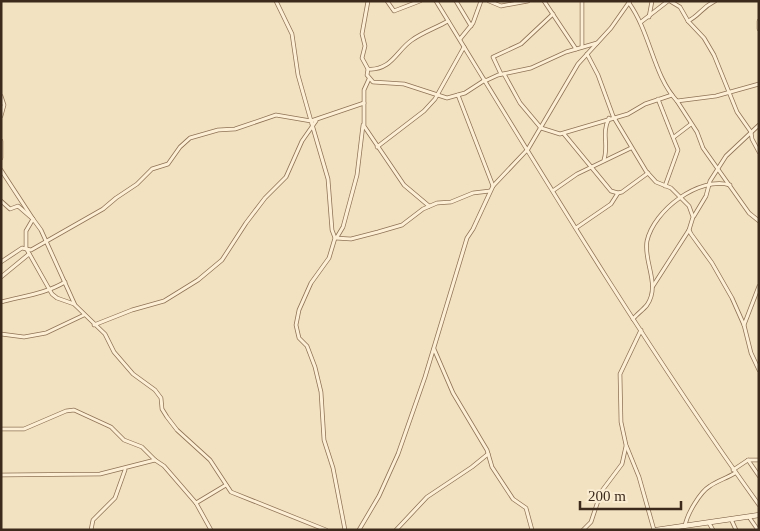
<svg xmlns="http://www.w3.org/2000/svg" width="760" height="531" font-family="'Times New Roman',serif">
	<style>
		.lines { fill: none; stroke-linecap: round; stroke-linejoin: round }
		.street-casing { stroke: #8e7256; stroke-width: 4.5 }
		.secondary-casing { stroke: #705339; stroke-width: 5.5 }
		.street { stroke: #fcefd5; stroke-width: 3 }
		.secondary { stroke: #fcefd5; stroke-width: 4.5 }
	</style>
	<rect width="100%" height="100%" fill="#f3e2c1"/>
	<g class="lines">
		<defs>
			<g id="street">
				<polyline points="276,1 292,34 298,75 311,121 364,103"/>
				<path d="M368,1L362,34L365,46L362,58L368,69C391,71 397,50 412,40C423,32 436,28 448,21"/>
				<polyline points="387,1 394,11 420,1"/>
				<path d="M436,1C540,171 643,343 759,505"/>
				<polyline points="456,1 471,26"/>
				<polyline points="489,1 501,6 528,1"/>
				<polyline points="544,1 576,49"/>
				<polyline points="670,1 680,7 688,21 704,38 714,55 737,112 751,132 752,139 759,152"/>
				<path d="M629,3C651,34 653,75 677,101L716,96L759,84"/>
				<polyline points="649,17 652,1"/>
				<path d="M688,21C700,15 701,8 715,1"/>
				<polyline points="759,21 759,29"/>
				<polyline points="641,22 668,1"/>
				<polyline points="460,39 473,23 481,1"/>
				<polyline points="582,47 582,1"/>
				<polyline points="587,54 598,75 613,116 646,171 656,182 671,188 689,206 693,217 689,230 691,234 712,263 732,298 744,325 751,353 759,370"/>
				<polyline points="368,69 367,75 373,82 404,84 447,98 465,93 485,80"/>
				<polyline points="501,74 493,57 521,44 553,14"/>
				<polyline points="504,74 520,103 541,128 560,134 628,114 645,104 672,95"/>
				<polyline points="369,79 364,90 364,126 404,185 429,206"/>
				<polyline points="485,81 498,75 531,68 566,52 597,43"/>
				<polyline points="458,95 493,186"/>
				<polyline points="1,96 4,105 1,116"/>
				<polyline points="658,99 678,150 665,186"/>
				<polyline points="677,101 697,132 703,148 749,213 759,221"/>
				<polyline points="564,134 611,191 618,193 622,192 648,173"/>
				<polyline points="674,137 691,124"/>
				<polyline points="1,141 1,158"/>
				<polyline points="377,147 424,111 435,99 464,47"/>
				<path d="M604,160C609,143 601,135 609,118"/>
				<polyline points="1,170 33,219 26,231 26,248 52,294 57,298 74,304"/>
				<polyline points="554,190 577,174 631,148"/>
				<polyline points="1,201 10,209 18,206 33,219 41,230 75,305 105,334 114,352 133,374 155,390 161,398 162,409 167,417 177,430 210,460 231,492 326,530"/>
				<polyline points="694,216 706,196 710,181 726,156 759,125"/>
				<polyline points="576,228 611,204 618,193"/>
				<polyline points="337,237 343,227 357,175 363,125"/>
				<polyline points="335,238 351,239 378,232 402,225 423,209 437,203 451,202 473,193 490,191"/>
				<polyline points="1,262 22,248 31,250 103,209 116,198 137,184 152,169 168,164 180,147 190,138 218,130 235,129 276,115 311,121 328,179 332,230 335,238 329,258 311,283 299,310 296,325 299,338 307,346 315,367 321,392 324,440 333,468 345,530"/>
				<polyline points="1,277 29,254"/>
				<polyline points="653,286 689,230"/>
				<path d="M1,302C23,296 45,294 65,282"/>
				<path d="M633,319C637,314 643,310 647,305C661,285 643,261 647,241C654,210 699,176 730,185"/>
				<polyline points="94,325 132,310 164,301 198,280 222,260 246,223 265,198 286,177 302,141 316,121"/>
				<polyline points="744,325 759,286"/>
				<polyline points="641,330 620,374 621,422 626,445 639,477 654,530"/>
				<polyline points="1,334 24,337 46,333 84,315"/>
				<polyline points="434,349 453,393 487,450 492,467 513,499 526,508 532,530"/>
				<polyline points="1,429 24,429 66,411 74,410 111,427 124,440 142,447 155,460"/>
				<polyline points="748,460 759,476"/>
				<polyline points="733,470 748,460 759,460"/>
				<polyline points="1,475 100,474 155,460 164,466 196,503 226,485"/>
				<polyline points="196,503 211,530"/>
				<polyline points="749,517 758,530"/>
				<polyline points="731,519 736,530"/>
				<polyline points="709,523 713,530"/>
				<path d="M685,526C687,514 700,492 710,486C717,481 727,478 735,473"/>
				<polyline points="91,530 93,520 115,498 125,470"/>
				<polyline points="359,530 379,496 398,454 425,377 467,238 473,229 493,186 528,149 578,64 611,28 630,1"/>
				<polyline points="396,530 427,497 472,467 488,454"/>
				<polyline points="583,530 591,522 601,492 622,464 626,446"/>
			</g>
			<polyline id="secondary" points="656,530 759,515"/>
		</defs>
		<use href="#street" class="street-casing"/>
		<use href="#secondary" class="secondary-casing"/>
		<use href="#street" class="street"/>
		<use href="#secondary" class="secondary"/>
	</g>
	<rect width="760" height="531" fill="none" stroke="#3c2a1c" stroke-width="5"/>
	<path d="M580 501v8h101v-8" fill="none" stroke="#3c2a1c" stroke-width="2.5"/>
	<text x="588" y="501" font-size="15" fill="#3c2a1c" stroke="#f9ecd1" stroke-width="4" paint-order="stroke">200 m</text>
</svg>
